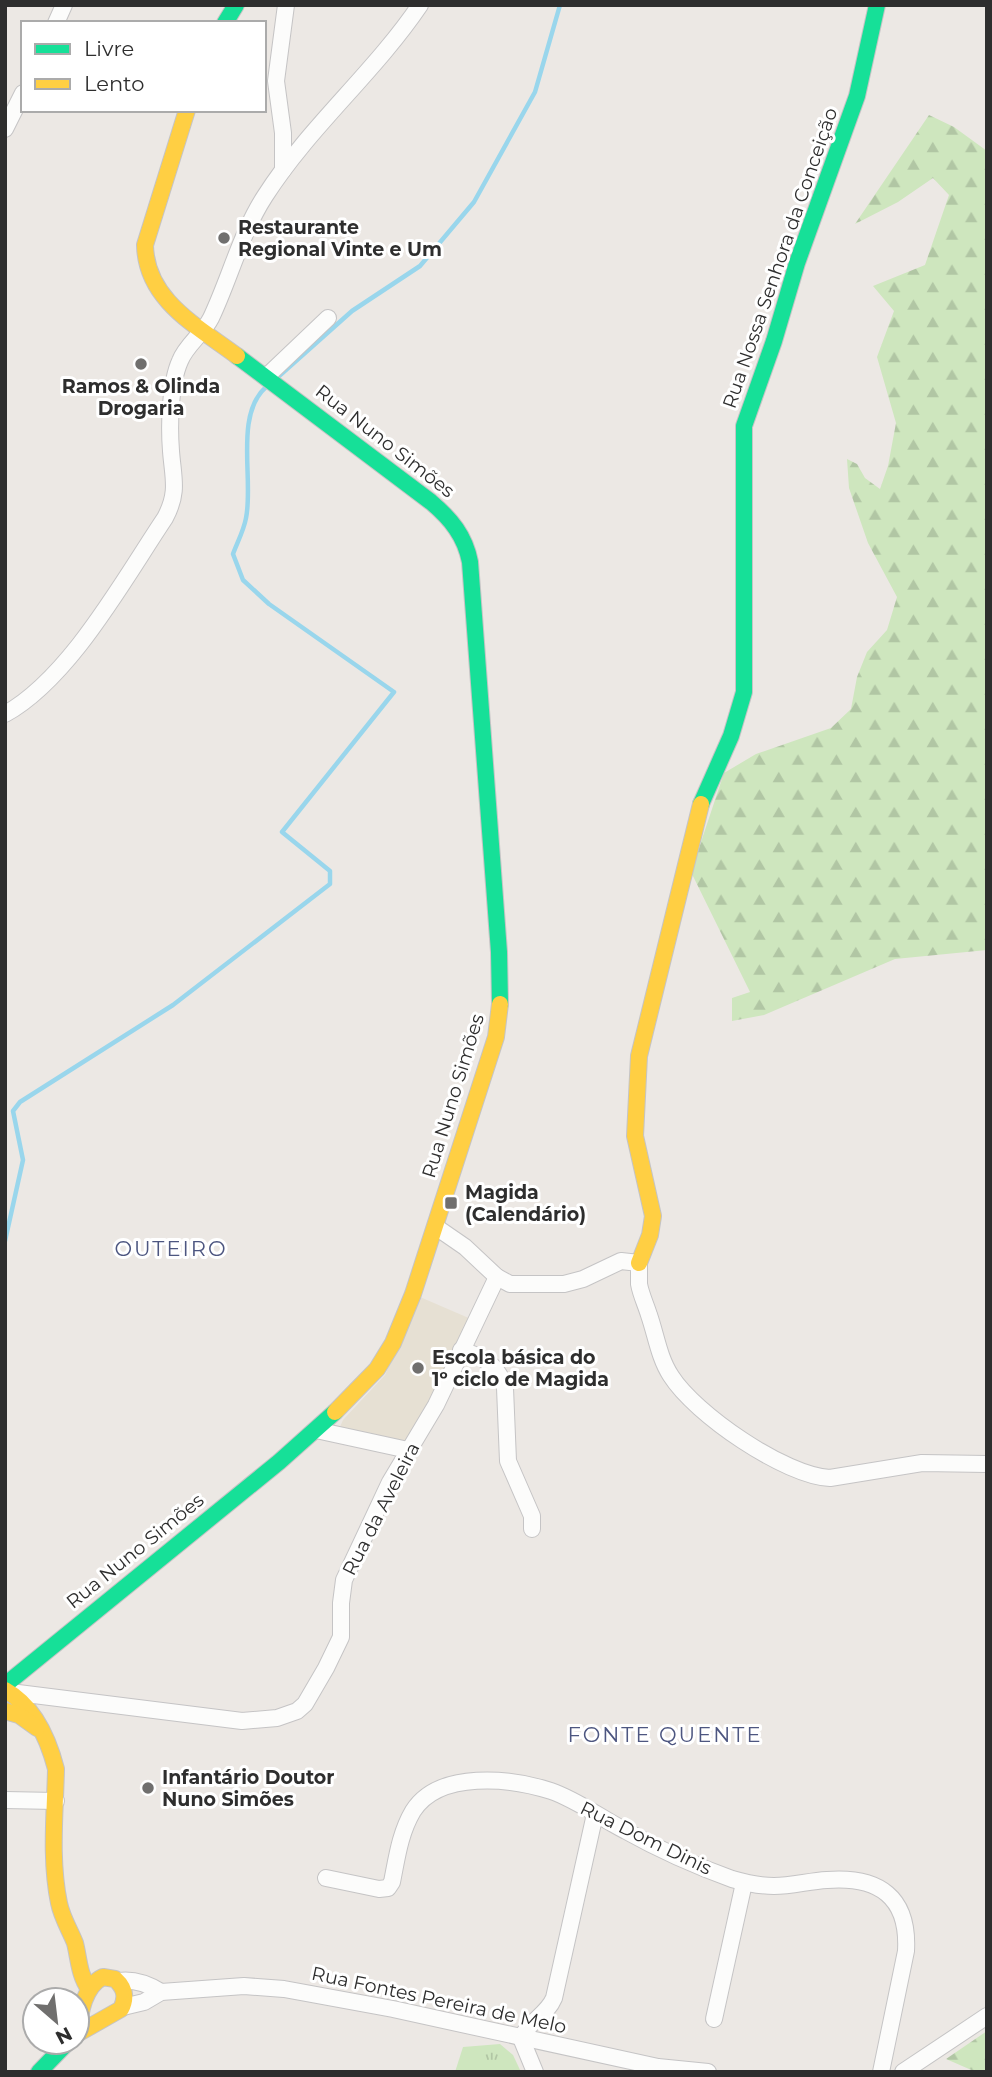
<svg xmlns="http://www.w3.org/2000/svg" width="992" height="2077" font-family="Montserrat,sans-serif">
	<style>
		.education { fill: #e6e0d3 }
		.grass { fill: url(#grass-tufts) }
		.forest { fill: url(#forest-firs) }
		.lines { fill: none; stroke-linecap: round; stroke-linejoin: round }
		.stream { stroke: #99d6ec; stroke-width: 4.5 }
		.street-casing { stroke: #c5c4c5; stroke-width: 18 }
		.fast-casing { stroke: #c5c4c5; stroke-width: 18 }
		.slow-casing { stroke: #c5c4c5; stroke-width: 18 }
		.street { stroke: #fcfcfb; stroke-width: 16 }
		.fast { stroke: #16e098; stroke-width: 16 }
		.slow { stroke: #ffcf43; stroke-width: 16 }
		.poi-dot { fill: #706f6e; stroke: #fff; stroke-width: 2.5 }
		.labels { text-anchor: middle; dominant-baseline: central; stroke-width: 6; stroke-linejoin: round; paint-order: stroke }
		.poi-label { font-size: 19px; font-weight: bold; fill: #2e2e2e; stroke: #fff; text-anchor: start }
		.street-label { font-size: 19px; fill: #2e2e2e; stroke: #fff }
		.neighbourhood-label { font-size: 21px; letter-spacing: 2px; fill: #4d5680; stroke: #fff }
	</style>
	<defs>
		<pattern id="grass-tufts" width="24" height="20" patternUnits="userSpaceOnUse" patternTransform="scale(1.75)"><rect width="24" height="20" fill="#cee6be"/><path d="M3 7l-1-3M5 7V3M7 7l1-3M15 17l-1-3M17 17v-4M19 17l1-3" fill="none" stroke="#b1c6a4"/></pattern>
		<pattern id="forest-firs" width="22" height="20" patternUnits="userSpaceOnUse" patternTransform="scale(1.75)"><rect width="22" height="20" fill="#cee6be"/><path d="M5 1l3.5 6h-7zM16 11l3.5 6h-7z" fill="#b1c6a4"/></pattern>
	</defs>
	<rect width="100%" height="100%" fill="#ece8e4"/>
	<polygon class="education" points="420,1297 471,1319 445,1380 406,1443 343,1431 340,1427 343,1420 385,1375"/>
	<polygon class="grass" points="500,2044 513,2055 521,2072 455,2072 463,2047"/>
	<g class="forest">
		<polygon points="929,115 954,127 987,151 987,950 895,959 764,1015 732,1021 732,998 750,992 691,872 724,773 756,754 831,728 851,709 857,677 867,652 887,630 897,597 868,543 849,488 847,459 857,464 865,478 880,489 888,466 896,423 877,357 894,311 873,286 925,265 949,195 933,178 898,202 855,224"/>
		<polygon points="987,2031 987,2072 976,2072 946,2059"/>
	</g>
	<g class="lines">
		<g class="stream">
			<polyline points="278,377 352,311 420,266 474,202 535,92 560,5"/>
			<path d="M5,1241L23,1160L13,1111L20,1102L173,1005L330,884V871L282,832L394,692L269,604L243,580L233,554C237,543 244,530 246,518C254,481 234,415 266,387"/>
		</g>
		<defs>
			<g id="street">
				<polyline points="56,23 64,5"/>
				<polyline points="5,129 23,93"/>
				<polyline points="283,170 283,133 276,81 286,5"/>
				<polyline points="266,377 328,318"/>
				<path d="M5,714C70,678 124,579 165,518C179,492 173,478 171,451C169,426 170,383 180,361C186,345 203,334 211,318C230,278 241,233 265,196C309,127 374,73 420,5"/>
				<path d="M436,1227L465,1247L497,1277L510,1284H564L583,1279L621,1261L639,1263C639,1270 639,1277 639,1284C641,1295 646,1305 649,1315C656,1335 659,1358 671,1376C695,1414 785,1476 830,1478L922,1463L987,1464"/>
				<path d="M461,1350C484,1357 498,1365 505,1388L508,1461L532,1516V1529"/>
				<polyline points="316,1430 408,1450"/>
				<polyline points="10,1692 242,1721 277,1718 297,1711 305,1704 326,1668 341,1637 341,1603 344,1580 390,1482 436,1405 497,1277"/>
				<polyline points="5,1800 56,1801"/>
				<path d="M326,1878L379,1889L388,1888L392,1882C397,1857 400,1833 413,1811C439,1770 511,1778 551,1791C577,1800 601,1818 626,1831C660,1850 696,1866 732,1879C746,1883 759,1886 774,1886C792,1886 809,1881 827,1880C879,1876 909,1897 906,1951L881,2072"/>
				<path d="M119,1981C134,1979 148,1984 161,1992"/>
				<polyline points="123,2007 144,2002 161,1992 244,1986 284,1989 393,2009 658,2067 708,2072"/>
				<polyline points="714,2019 744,1883"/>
				<path d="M535,2072L521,2038C529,2021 547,2015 554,1998L595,1814"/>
				<polyline points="903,2072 987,2016"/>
			</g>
			<g id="fast">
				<polyline points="225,23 236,5"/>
				<path d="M237,356L431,502C451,519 465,536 470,562L499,952L500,1004"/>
				<polyline points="701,804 731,736 744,692 744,426 774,341 797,263 857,96 877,5"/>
				<polyline points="5,1685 279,1462 335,1412"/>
				<polyline points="39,2072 68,2042"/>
			</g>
			<g id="slow">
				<path d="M187,110L145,245C146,300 197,326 237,356"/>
				<polyline points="639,1263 650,1235 653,1216 635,1136 639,1056 701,804"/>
				<polyline points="335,1412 377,1369 393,1343 413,1294 496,1037 500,1004"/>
				<path d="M5,1690C34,1706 48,1738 56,1769C55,1814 50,1859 59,1903C62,1918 70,1930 75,1943C79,1959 79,1975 89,1989"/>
				<polyline points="5,1711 19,1715 37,1728"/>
				<path d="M77,2034L121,2009C127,1997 125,1988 115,1979L103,1977C84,1986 80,2013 78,2033"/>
			</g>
		</defs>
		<use href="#street" class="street-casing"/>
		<use href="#fast" class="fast-casing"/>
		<use href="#slow" class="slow-casing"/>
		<use href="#street" class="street"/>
		<use href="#fast" class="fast"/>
		<use href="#slow" class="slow"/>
	</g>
	<g class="poi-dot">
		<circle cx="224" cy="238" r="7"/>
		<circle cx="141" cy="364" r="7"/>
		<rect x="444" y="1196" width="14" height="14" rx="3.5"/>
		<circle cx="418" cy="1368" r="7"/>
		<circle cx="148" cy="1788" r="7"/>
	</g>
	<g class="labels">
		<g class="poi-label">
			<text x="238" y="227">Restaurante<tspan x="238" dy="22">Regional Vinte e Um</tspan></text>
			<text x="141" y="386" text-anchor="middle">Ramos &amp; Olinda<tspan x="141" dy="22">Drogaria</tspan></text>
			<text x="465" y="1192">Magida<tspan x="465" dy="22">(Calendário)</tspan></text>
			<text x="432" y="1357">Escola básica do<tspan x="432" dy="22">1º ciclo de Magida</tspan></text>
			<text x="162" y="1777">Infantário Doutor<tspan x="162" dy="22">Nuno Simões</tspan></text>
		</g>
		<g class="street-label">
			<text transform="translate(780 258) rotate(-71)">Rua Nossa Senhora da Conceição</text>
			<text transform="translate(385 441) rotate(38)">Rua Nuno Simões</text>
			<text transform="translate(453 1096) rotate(-73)">Rua Nuno Simões</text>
			<text transform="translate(381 1509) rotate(-63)">Rua da Aveleira</text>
			<text transform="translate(135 1551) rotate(-39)">Rua Nuno Simões</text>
			<text transform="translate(646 1838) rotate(26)">Rua Dom Dinis</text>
			<text transform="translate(439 2000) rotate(12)">Rua Fontes Pereira de Melo</text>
		</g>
		<g class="neighbourhood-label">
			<text x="171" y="1248">OUTEIRO</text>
			<text x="665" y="1734">FONTE QUENTE</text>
		</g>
	</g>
	<rect width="992" height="2077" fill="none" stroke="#2e2e2e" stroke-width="14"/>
	<rect x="21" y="21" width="245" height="91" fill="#ffffff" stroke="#ababab" stroke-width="2"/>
	<rect x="35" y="44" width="35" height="10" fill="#16e098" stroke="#ababab" stroke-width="2"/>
	<text x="84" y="56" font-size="21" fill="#2e2e2e">Livre</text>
	<rect x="35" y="79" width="35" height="10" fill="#ffcf43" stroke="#ababab" stroke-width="2"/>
	<text x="84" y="91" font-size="21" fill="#2e2e2e">Lento</text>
	<g transform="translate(56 2021) rotate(152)"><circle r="33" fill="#ffffff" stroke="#ababab" stroke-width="2"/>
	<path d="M0-5L12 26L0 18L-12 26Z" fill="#706f6e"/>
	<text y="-10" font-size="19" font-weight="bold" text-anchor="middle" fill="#2e2e2e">N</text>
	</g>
</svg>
